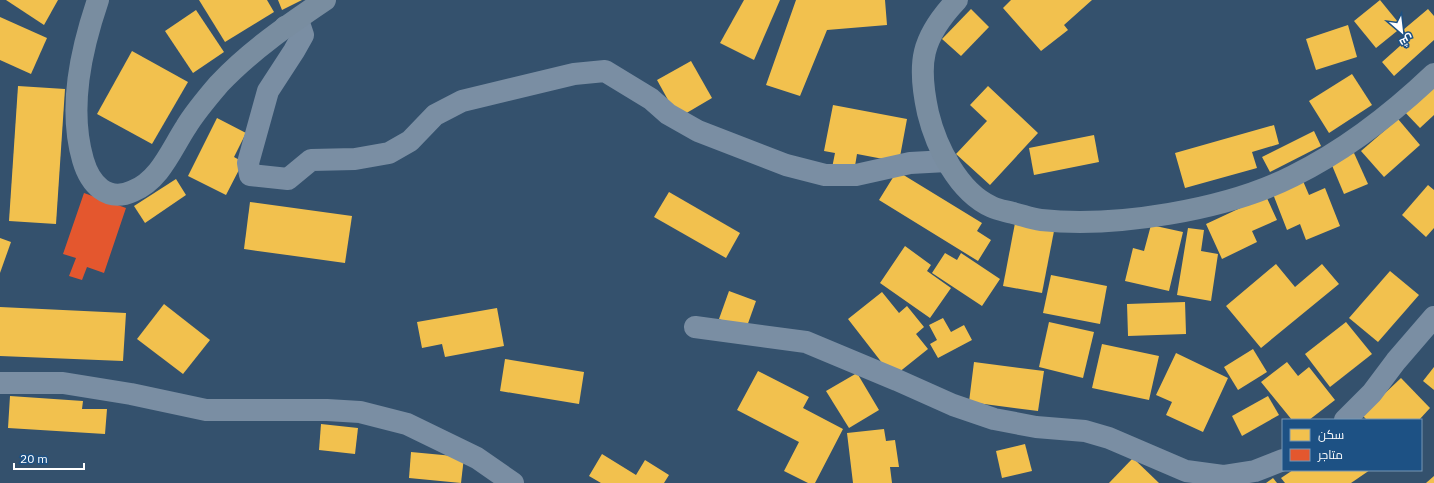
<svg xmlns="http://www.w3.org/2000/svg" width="1434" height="483" font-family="'IBM Plex Sans',Cairo,sans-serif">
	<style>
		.homes { fill: #f2c14e }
		.shops { fill: #e4572e }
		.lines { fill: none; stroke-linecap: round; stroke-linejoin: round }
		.minor { stroke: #7a8ea3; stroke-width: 22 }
		.primary { stroke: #798da0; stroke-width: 22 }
	</style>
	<rect width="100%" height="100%" fill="#34516d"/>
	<g class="homes">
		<polygon points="6,0 58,0 44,25"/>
		<polygon points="199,0 267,0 274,12 225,42"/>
		<polygon points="278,0 302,0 282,10"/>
		<polygon points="744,0 780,0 754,60 720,43"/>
		<polygon points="796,0 885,0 887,25 827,30 800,96 766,85"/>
		<polygon points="1011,0 1092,0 1064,25 1068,30 1041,51 1003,8"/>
		<polygon points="1380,0 1402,27 1376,48 1354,21"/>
		<polygon points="971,9 989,27 961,56 942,39"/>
		<polygon points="1428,9 1434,16 1434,40 1394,76 1382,62 1410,37 1403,30"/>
		<polygon points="196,10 224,52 193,73 165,31"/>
		<polygon points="0,17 47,38 31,74 0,60"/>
		<polygon points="1348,25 1357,57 1316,70 1306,39"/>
		<polygon points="132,51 188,82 152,144 97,114"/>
		<polygon points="691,61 712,98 678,118 657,80"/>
		<polygon points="1352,74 1372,105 1329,133 1309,101"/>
		<polygon points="1434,76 1434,115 1420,128 1400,107"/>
		<polygon points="18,86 65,89 56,224 9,221"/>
		<polygon points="988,86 1038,133 990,185 956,154 987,121 970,105"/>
		<polygon points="833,105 907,119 899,162 857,154 854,172 832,168 835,153 824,151"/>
		<polygon points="217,118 246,133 234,157 243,162 226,195 188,176"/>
		<polygon points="1398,119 1420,145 1384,177 1361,151"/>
		<polygon points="1274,125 1279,144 1252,152 1257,168 1185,188 1175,153"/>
		<polygon points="1314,131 1321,146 1270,172 1262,157"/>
		<polygon points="1094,135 1099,162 1034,175 1029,148"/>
		<polygon points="1354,153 1368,184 1344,194 1331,163"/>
		<polygon points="897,171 982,223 977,231 991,240 978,261 879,200"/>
		<polygon points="176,179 186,195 145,223 134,206"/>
		<polygon points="1303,181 1309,195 1325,188 1340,226 1306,240 1300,224 1287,230 1273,194"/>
		<polygon points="1428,185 1434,190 1434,228 1426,237 1402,215"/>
		<polygon points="669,192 740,233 726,258 654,217"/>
		<polygon points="1266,196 1277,220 1252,231 1257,242 1222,259 1206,224"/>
		<polygon points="250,202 352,216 345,263 244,249"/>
		<polygon points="1015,223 1054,231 1042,293 1003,286"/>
		<polygon points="1151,225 1183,232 1169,291 1125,281 1133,248 1144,251"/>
		<polygon points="1188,228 1204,230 1201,251 1218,254 1211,301 1177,295"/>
		<polygon points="0,238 11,242 0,273"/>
		<polygon points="905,246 931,265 927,271 951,288 930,318 880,283"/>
		<polygon points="945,253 957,260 961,253 1000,279 982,306 932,273"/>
		<polygon points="1276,264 1295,287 1322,264 1339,284 1261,348 1226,306"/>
		<polygon points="1390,271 1419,295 1378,342 1349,318"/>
		<polygon points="1051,275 1107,286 1100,324 1043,313"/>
		<polygon points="729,291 756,301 746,329 719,319"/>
		<polygon points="882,292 899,313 907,306 924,327 916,334 928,349 893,377 848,319"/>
		<polygon points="1185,302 1186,334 1128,336 1127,304"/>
		<polygon points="164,304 210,340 183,374 137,339"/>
		<polygon points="0,307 126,313 123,361 0,356"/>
		<polygon points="497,308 504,346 445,357 442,344 422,348 417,322"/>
		<polygon points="943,318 951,332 964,325 972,340 938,358 930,344 937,340 929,325"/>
		<polygon points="1049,322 1094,332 1083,378 1039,367"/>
		<polygon points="1346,322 1372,354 1330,387 1305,354"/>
		<polygon points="1102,344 1159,356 1149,400 1092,388"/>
		<polygon points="1253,349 1267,372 1238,390 1224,367"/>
		<polygon points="1176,353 1228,378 1203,432 1166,415 1172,402 1156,395"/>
		<polygon points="505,359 584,372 579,404 500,391"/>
		<polygon points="974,362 1044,371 1038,411 969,402"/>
		<polygon points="1287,362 1298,376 1309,367 1335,400 1309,420 1292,420 1261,382"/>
		<polygon points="1434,367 1434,390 1423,381"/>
		<polygon points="758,371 809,397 803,408 843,429 815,483 808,483 784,471 799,442 737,410"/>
		<polygon points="857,373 879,410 849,428 826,391"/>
		<polygon points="1401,378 1430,408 1419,420 1367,420 1362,415"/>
		<polygon points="10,396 83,401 82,409 107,409 105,434 8,428"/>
		<polygon points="1268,396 1279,415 1242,436 1232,416"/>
		<polygon points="321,424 358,428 355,454 319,450"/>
		<polygon points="884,429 886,441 895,440 899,467 890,467 892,483 853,483 847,433"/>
		<polygon points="1025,444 1032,471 1002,478 996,451"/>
		<polygon points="411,452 464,457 461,483 409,478"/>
		<polygon points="602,454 636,475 645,460 669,475 664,483 601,483 589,476"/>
		<polygon points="1133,458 1159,483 1109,483"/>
		<polygon points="1293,470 1370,470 1351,483 1285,483 1281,478"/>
		<polygon points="1434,476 1434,483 1426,483"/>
		<polygon points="1273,478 1277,483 1266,483"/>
	</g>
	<polygon class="shops" points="84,193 126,208 104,273 87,267 82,280 69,276 76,258 63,254"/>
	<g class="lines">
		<g class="minor">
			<polyline points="285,27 300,26 303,35 294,51 268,91 248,163 250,175 288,179 311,160 355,159 389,153 410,141 435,115 462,101 574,74 605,71 651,99 668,114 698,131 786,165 825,175 856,175 910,163 947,161"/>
			<polyline points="695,327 806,342 897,380 953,405 994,419 1036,427 1085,431 1109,438 1186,471 1223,476 1255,471 1283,460"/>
			<polyline points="0,383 63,383 131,394 206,410 327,410 360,412 407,424 477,458 513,483"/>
			<polyline points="1345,420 1372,393 1396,361 1434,317"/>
		</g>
		<g class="primary">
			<path d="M98,0C81,50 68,108 83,160C90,184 107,203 133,191C160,180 171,150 186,127C195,112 207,98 219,84C250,51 288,25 325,0"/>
			<path d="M957,0C921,38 917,63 928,113C936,146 958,192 992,207C998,210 1006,211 1013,213C1022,215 1031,219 1041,220C1115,228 1226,210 1293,176C1344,151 1393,113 1434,74"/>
		</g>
	</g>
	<rect x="1282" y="419" width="140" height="52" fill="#1d5184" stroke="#7797b5"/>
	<rect x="1290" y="429" width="20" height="12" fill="#f2c14e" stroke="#7797b5"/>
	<text x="1318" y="439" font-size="12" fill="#ffffff">سكن</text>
	<rect x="1290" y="449" width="20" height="12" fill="#e4572e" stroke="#7797b5"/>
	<text x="1318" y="459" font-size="12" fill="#ffffff">متاجر</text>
	<g transform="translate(1402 32) rotate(152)" stroke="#1d5184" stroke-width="3" paint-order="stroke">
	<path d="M0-3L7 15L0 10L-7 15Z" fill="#ffffff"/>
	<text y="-6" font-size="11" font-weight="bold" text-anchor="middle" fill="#ffffff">ش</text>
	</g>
	<path d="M14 463v6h70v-6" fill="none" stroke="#ffffff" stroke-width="2"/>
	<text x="20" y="463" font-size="12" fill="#ffffff" stroke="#1d5184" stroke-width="3" paint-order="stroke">20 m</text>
</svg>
